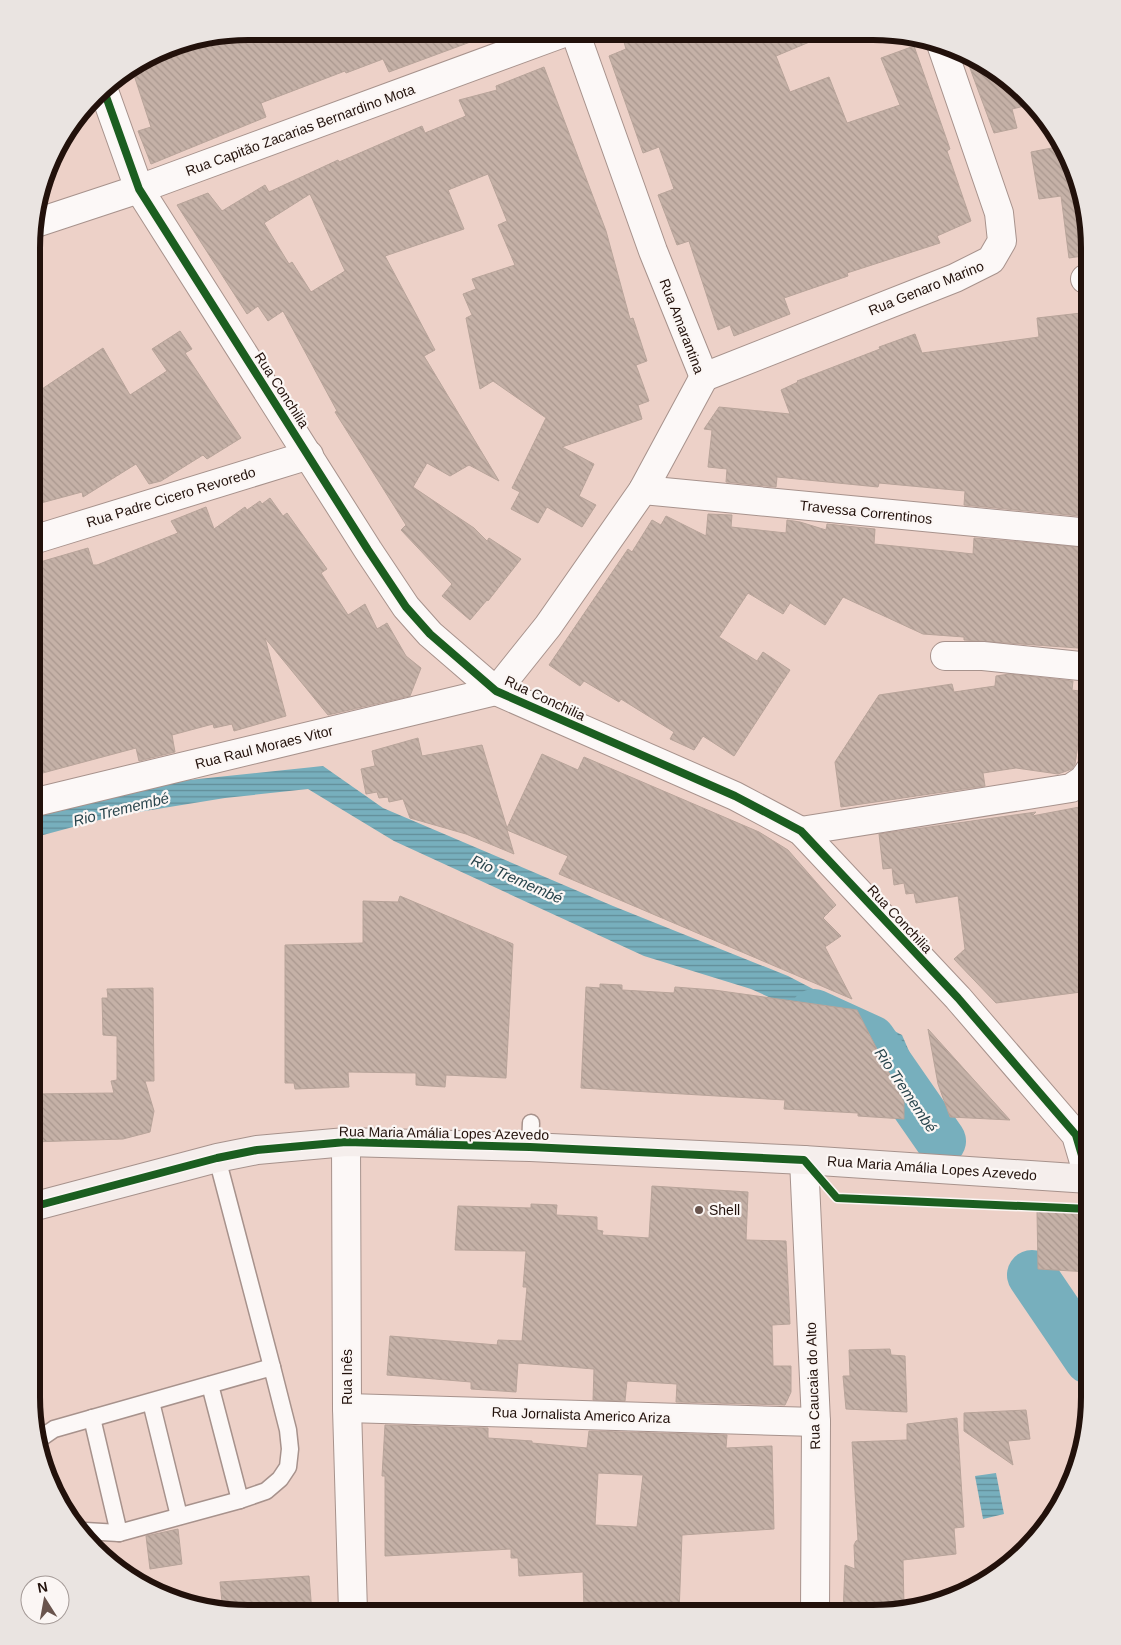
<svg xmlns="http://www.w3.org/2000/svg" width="1121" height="1645" font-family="Helvetica,sans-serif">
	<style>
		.water { fill: url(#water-rules) }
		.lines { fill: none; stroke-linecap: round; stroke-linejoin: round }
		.river { stroke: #77afbd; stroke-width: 50 }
		.building { fill: url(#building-back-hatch); stroke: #b8a49a; fill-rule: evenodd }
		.service-casing { stroke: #a7928c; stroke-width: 19 }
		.minor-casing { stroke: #a7928c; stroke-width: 30 }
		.secondary-casing { stroke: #a7928c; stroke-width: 30 }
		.service { stroke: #fcf8f7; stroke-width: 16 }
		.minor { stroke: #fcf8f7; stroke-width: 28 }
		.secondary { stroke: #f5eeec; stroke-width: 28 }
		.cycleway-casing { stroke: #fbf6f4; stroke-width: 11 }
		.cycleway { stroke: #1b5e20; stroke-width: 8 }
		.poi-dot { fill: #69544d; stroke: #fbf6f4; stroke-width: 2 }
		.labels { text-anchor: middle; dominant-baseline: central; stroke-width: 4.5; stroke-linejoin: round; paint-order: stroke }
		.street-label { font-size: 14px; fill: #22110b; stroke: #fbf6f4 }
		.poi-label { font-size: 14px; fill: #22110b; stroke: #fbf6f4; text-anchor: start }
		.water-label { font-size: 15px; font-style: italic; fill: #28444c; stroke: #fbf6f4 }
		.rim { fill: none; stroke: #22110b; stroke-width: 6 }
	</style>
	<defs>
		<pattern id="water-rules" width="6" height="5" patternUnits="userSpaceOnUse" patternTransform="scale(1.25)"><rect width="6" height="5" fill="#77afbd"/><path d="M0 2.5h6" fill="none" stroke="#618d98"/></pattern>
		<pattern id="building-back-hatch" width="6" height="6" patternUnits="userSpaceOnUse" patternTransform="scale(1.25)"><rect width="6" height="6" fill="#c5b1a7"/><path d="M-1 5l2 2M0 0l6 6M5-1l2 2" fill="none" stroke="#a9978e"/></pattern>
	</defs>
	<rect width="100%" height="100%" fill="#edd1c8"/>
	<g class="water">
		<polygon points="323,766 383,808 613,906 788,976 902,1035 940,1122 913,1125 905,1094 884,1049 751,989 644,956 394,841 308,789 225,798 114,816 32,838 32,816 160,783"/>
		<polygon points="996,1473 1004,1514 983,1519 975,1476"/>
	</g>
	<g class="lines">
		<g class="river">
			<polyline points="814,1014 871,1040 941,1141"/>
			<polyline points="1032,1275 1089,1359"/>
		</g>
	</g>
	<g class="building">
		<polygon points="248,31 492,32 492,34 389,72 383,59 346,73 345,71 261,103 266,117 151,164 138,131 151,127 132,69 179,43"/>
		<polygon points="652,32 831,33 776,56 790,92 829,77 847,123 900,105 881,58 914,46 950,149 947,151 971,221 937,236 940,243 847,273 848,276 784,298 790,314 734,336 730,325 718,330 689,241 677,245 658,195 674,189 659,147 643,153 609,56 626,49 624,42"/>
		<polygon points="964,52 1005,76 1029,105 1012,109 1017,128 994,133"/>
		<path d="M544,67L606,231L630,319L633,318L647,361L636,365L649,401L638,405L642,419L562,447L594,464L579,496L596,505L582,527L547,507L538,523L511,509L520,492L512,488L546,418L493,381L480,389L466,318L472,315L463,294L476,289L472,279L515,265L498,225L507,221L488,174L448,190L464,229L385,256L435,350L424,356L499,481L469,465L450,476L427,463L413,487L474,528L487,541L489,538L521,559L488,601L487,600L470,620L442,596L452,584L401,530L406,525L335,412L337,411L283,311L268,321L258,306L247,314L177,205L208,193L222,211L265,185L269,192L338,160L339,162L422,126L425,133L466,116L459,100L497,90L496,86ZM310,194L345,271L311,292L292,262L289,264L264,223Z"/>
		<polygon points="1062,146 1068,152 1090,255 1069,258 1061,196 1039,199 1031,152"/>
		<polygon points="1090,312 1090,517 964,505 965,491 879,483 878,487 777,477 776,487 726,482 727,469 708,467 712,430 704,429 719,407 790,414 781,390 798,382 797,381 880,349 879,347 915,334 922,353 1039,337 1037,318"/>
		<polygon points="180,331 192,349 185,353 241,438 207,459 203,455 161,481 149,484 136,464 83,497 82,492 41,503 33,477 33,395 103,348 130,395 167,371 152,349"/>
		<polygon points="270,498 283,516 287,513 327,569 321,573 348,615 365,604 377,629 387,623 406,656 421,668 410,696 328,715 265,638 286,716 234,731 232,724 214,728 213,724 172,735 175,752 139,761 136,748 39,774 32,747 33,609 43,605 33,576 33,564 88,548 93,565 97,565 178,533 171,521 206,507 214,529 245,507 247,510 260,501 262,504"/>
		<polygon points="708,514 732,515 731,527 786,533 787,520 800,522 826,530 827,524 875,529 874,544 955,552 973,554 974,538 1090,548 1090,607 1085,607 1078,648 964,640 964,637 923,634 843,597 825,625 790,603 783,614 748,593 719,637 757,661 763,652 790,670 734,756 703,736 694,750 670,739 674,732 621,699 619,702 584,681 580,686 549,665 628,549 632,552 652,520 661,525 666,516 706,536"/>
		<polygon points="1009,674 1073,681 1072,690 1086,692 1075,764 1072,769 1058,774 1016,768 983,773 985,786 841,807 835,762 879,695 952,684 954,692 995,686 996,676"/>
		<polygon points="418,738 422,756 482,745 507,828 542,754 578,770 584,757 759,832 788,850 836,905 823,918 841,936 825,947 852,999 559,874 568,856 507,830 514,854 466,834 410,818 403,799 389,802 388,797 379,798 377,792 366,794 361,769 375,766 372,751"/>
		<polygon points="1090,805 1089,991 996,1003 954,959 965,949 958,896 916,903 914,893 906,894 904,883 894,885 892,868 883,869 879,834 1036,812 1032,816"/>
		<polygon points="400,896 513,944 506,1078 446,1075 445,1087 416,1085 416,1073 348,1072 349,1087 295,1089 294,1083 285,1083 285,945 363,943 363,901 398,902"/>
		<polygon points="600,984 622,985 622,990 674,993 675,987 714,990 857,1010 904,1102 904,1119 858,1116 858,1113 784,1109 785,1100 581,1088 586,987 600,988"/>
		<polygon points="153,988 154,1081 145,1081 154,1111 150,1132 123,1139 32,1142 32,1094 114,1093 111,1081 117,1080 117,1036 103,1035 102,998 108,998 107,989"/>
		<polygon points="928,1029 1010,1120 950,1117 938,1084"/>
		<polygon points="652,1186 748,1192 746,1240 786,1241 790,1324 772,1325 773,1366 791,1366 791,1392 785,1405 676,1402 677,1384 627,1381 625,1401 593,1400 594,1369 518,1363 516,1392 471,1389 471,1382 387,1375 390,1336 497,1345 498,1340 522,1341 527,1287 523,1287 526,1251 455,1250 458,1206 531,1208 531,1204 557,1205 556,1215 597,1217 597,1230 603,1231 602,1235 649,1238"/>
		<polygon points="1037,1211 1089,1212 1089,1272 1038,1269"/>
		<polygon points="890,1349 891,1355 905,1356 907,1412 846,1409 843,1376 850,1376 849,1350"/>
		<polygon points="1026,1410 1030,1439 1008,1441 1013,1465 964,1431 964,1413"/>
		<polygon points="957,1418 964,1527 954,1528 956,1554 903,1560 904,1607 873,1614 843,1614 845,1565 855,1569 854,1545 856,1541 858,1540 852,1442 907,1440 907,1424"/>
		<path d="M385,1425L488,1428V1438L532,1441V1443L587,1448L589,1431L727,1435L726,1448L772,1446L774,1529L682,1535L679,1613H591V1610H584L583,1572L519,1576L518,1558H511V1549L385,1556V1476H382ZM598,1473L643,1475L637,1527L595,1525Z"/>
		<polygon points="178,1529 182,1564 150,1569 146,1536"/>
		<polygon points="309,1576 312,1612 223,1612 220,1582"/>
	</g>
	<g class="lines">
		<defs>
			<g id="service">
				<polyline points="530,1147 531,1123"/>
				<polyline points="217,1158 272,1367"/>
				<polyline points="210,1385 240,1500"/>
				<polyline points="151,1402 179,1516"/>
				<polyline points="92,1418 119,1533"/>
				<polyline points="41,1438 54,1429 272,1367 288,1430 290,1449 288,1467 280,1479 266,1491 240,1500 119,1533 85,1531"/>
			</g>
			<g id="minor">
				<polyline points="575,32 653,251 704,377"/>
				<polyline points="103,88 139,189 368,550 406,607 430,634 496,691 735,796 801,831 958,998 1076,1135 1089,1179"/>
				<polyline points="33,224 139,189 566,32"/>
				<polyline points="1085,279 1090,278"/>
				<polyline points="704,377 955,278 991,260 1002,241 999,213 941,44"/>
				<polyline points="643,490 1090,533"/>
				<polyline points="33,540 309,455"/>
				<polyline points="945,656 983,656 1090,667"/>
				<polyline points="32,803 496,691 548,626 643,490 704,377"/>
				<polyline points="801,831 1071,788 1083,780 1090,770"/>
				<polyline points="346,1142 347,1408 353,1612"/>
				<polyline points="804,1160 816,1422 815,1614"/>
				<polyline points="347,1408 816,1422"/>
			</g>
			<polyline id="secondary" points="32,1207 217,1158 257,1150 346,1142 530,1147 804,1160 1089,1179"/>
		</defs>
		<use href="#service" class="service-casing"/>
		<use href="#minor" class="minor-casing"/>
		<use href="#secondary" class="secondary-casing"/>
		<use href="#service" class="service"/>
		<use href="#minor" class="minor"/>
		<use href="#secondary" class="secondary"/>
		<defs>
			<g id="cycleway">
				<polyline points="103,88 139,189 368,550 406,607 430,634 496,691 735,796 801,831 958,998 1076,1135 1089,1179"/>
				<polyline points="32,1207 217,1158 257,1150 346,1142 530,1147 804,1160 837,1198 1089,1209"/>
			</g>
		</defs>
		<use href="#cycleway" class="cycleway-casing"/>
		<use href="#cycleway" class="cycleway"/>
	</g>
	<circle class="poi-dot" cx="699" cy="1210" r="5"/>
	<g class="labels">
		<g class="street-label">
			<text transform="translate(300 130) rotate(-20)">Rua Capitão Zacarias Bernardino Mota</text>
			<text transform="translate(926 288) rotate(-22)">Rua Genaro Marino</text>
			<text transform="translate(682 326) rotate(69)">Rua Amarantina</text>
			<text transform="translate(282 390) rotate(57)">Rua Conchilia</text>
			<text transform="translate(171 497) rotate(-17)">Rua Padre Cicero Revoredo</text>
			<text transform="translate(866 512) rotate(6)">Travessa Correntinos</text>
			<text transform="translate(545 698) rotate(25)">Rua Conchilia</text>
			<text transform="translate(264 747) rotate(-14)">Rua Raul Moraes Vitor</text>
			<text transform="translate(900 919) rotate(47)">Rua Conchilia</text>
			<text transform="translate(444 1133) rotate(1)">Rua Maria Amália Lopes Azevedo</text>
			<text transform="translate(932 1168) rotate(4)">Rua Maria Amália Lopes Azevedo</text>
			<text transform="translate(347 1377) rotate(-90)">Rua Inês</text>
			<text transform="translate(813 1386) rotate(-92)">Rua Caucaia do Alto</text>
			<text transform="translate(581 1415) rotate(2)">Rua Jornalista Americo Ariza</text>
		</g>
		<g class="poi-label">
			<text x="709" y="1210">Shell</text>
		</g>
		<g class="water-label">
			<text transform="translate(121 809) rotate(-14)">Rio Tremembé</text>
			<text transform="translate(517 879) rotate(24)">Rio Tremembé</text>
			<text transform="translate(906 1090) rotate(56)">Rio Tremembé</text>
		</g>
	</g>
	<path d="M0 0H1121V1645H0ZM248 40H873A208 208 0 0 1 1081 248V1397A208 208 0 0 1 873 1605H248A208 208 0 0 1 40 1397V248A208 208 0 0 1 248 40Z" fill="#eae4e1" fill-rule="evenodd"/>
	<path class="rim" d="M248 40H873A208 208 0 0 1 1081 248V1397A208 208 0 0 1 873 1605H248A208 208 0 0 1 40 1397V248A208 208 0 0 1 248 40Z"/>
	<g transform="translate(45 1600) rotate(349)"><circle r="24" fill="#fbf6f4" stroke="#a49a97"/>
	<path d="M0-4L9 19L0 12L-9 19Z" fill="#69544d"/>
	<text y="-8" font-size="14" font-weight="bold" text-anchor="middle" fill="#22110b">N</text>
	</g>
</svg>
